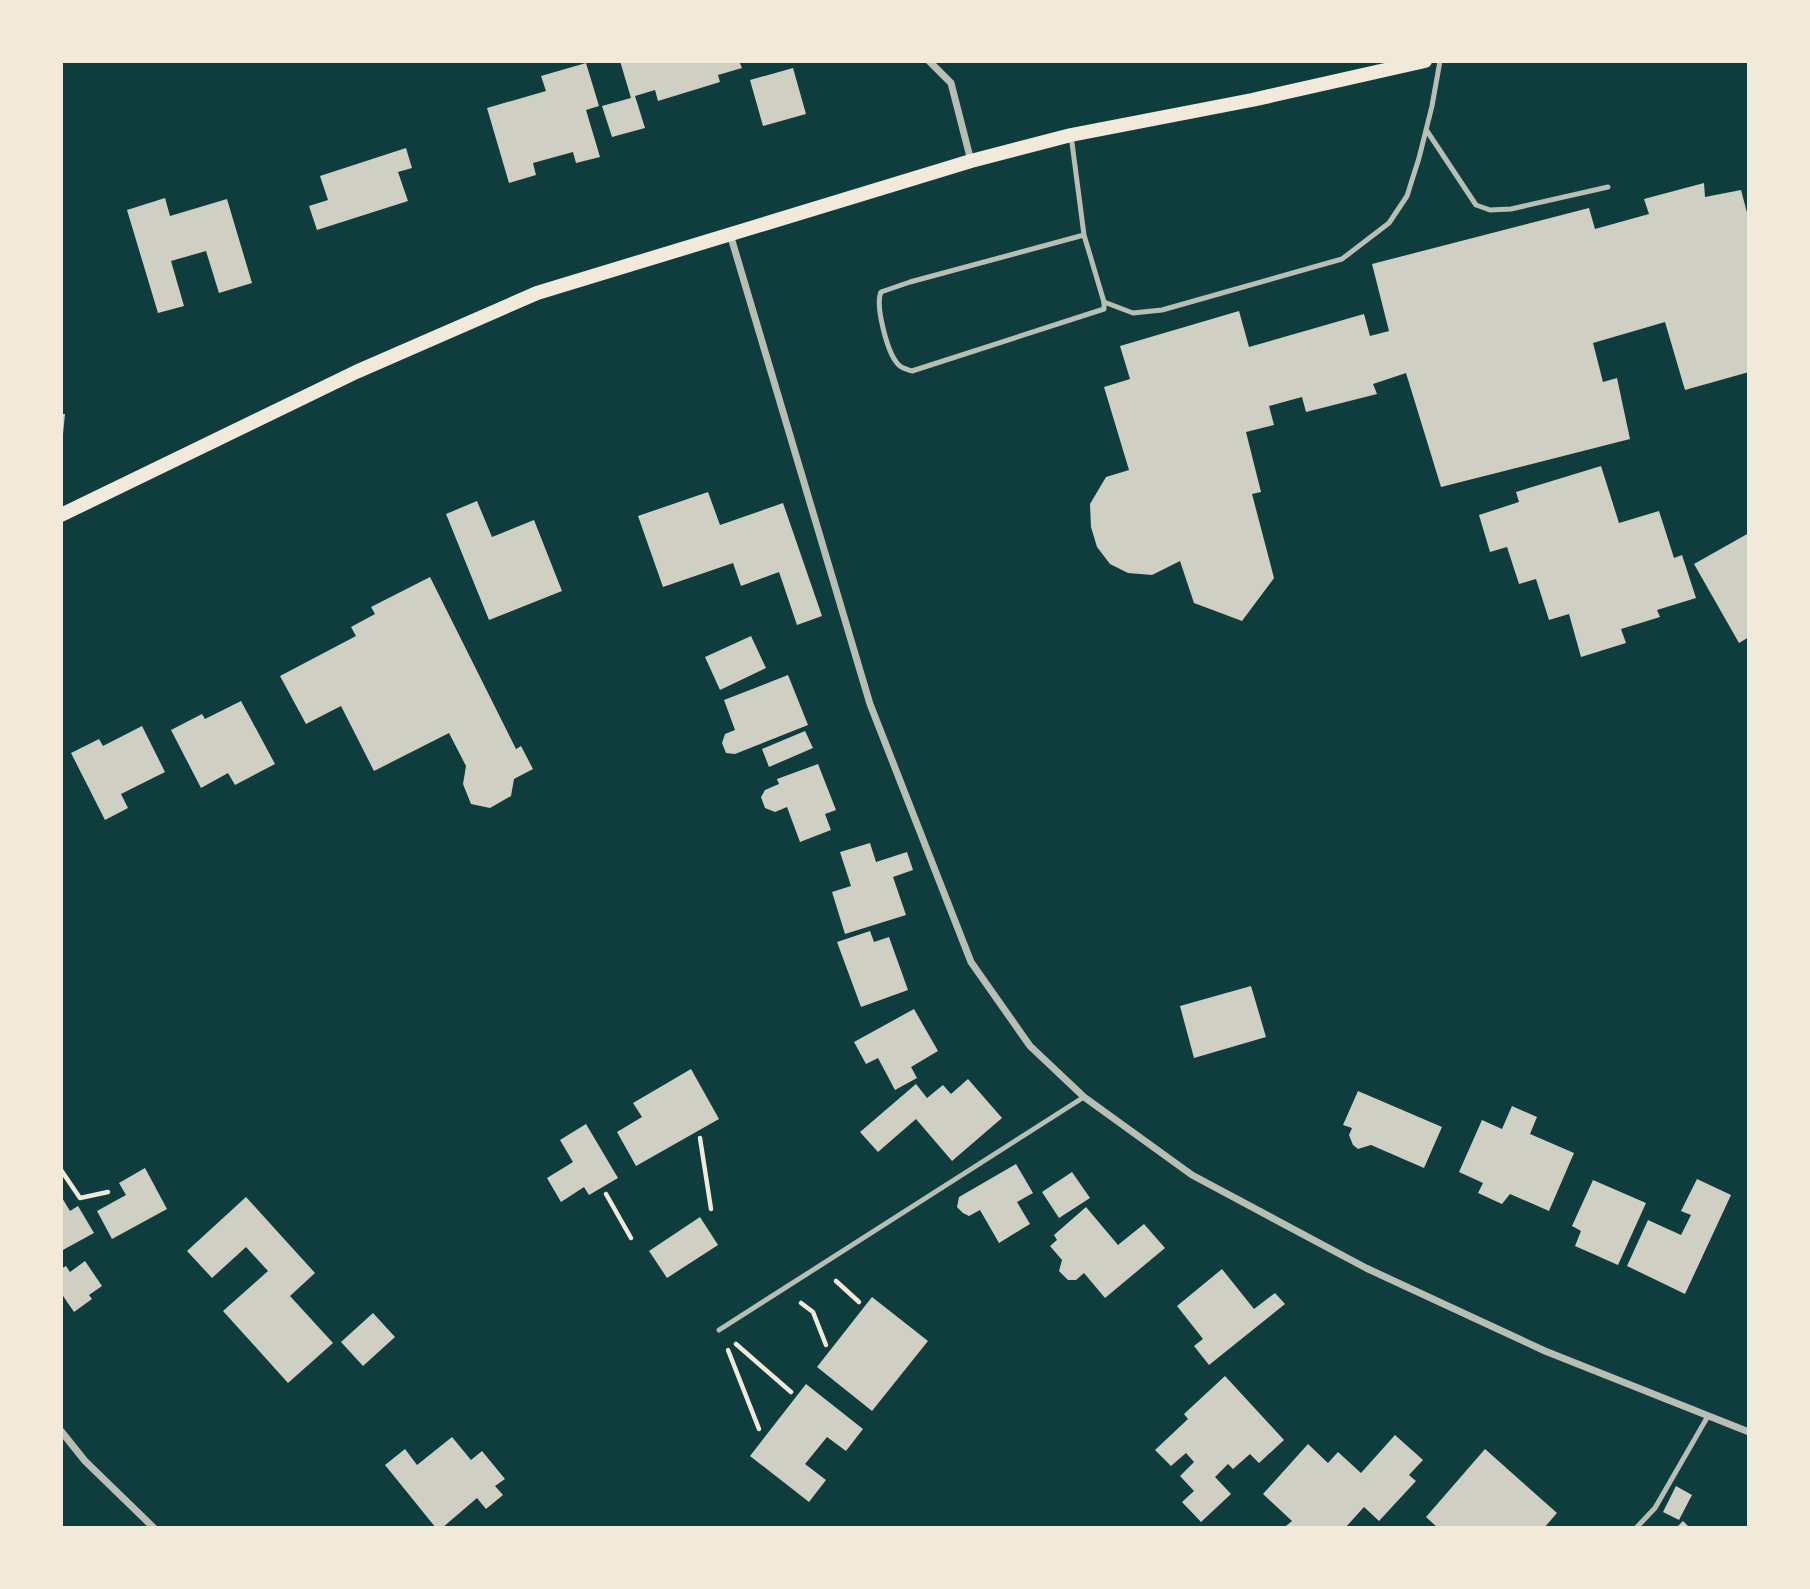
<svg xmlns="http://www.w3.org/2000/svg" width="1810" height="1589" font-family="Mulish,sans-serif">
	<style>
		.building { fill: #cfcfc3 }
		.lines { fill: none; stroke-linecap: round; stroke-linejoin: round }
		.path { stroke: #f1e9da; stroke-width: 4.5 }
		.service { stroke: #b8beb3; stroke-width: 5 }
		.minor { stroke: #b8beb3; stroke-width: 7 }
		.secondary { stroke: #f1e9da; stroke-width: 14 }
	</style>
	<rect width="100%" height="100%" fill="#0f3d3e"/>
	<g class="building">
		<polygon points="620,61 739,61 742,68 718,75 720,82 658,101 655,90 635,96 645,128 612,137 602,106 631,98"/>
		<polygon points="586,63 599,106 586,110 600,157 576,163 573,152 533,163 536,175 509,183 487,108 546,91 541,76"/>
		<polygon points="793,68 806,114 763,126 750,80"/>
		<polygon points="406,148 412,168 398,172 408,201 317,230 309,206 328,200 320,176"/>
		<polygon points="1704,183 1705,197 1741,190 1749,220 1749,372 1685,390 1665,322 1593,343 1603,382 1617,378 1630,439 1441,487 1406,373 1373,384 1377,394 1306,412 1302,397 1269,406 1274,425 1246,432 1261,492 1252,494 1274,578 1242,621 1194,603 1180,561 1152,575 1128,573 1110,564 1097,547 1091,527 1090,504 1106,477 1129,470 1104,387 1130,379 1120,346 1239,311 1249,347 1364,314 1370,336 1389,331 1372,264 1589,208 1595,229 1649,214 1644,199"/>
		<polygon points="165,198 170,216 227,199 252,283 219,293 206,251 171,261 184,306 158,313 127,210"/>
		<polygon points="61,414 65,414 63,434 61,434"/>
		<polygon points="1601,466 1619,523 1659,511 1674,558 1682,555 1696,598 1657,610 1660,617 1621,629 1626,643 1581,657 1569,614 1549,620 1536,579 1519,584 1507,547 1490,552 1479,515 1519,502 1516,492"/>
		<polygon points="708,492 720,525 783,503 822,616 797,625 779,572 741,586 733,563 663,587 638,516"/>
		<polygon points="477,501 492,537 534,520 562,591 489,620 446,514"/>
		<polygon points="1749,533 1749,637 1739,643 1694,564"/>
		<polygon points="430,577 516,749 521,746 533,769 514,779 511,796 490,808 471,804 463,784 466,766 449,733 374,771 341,706 306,724 280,676 356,636 351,627 375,614 371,607"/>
		<polygon points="751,636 766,668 720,690 705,657"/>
		<polygon points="788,675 808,725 735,754 726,753 722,743 725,734 735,730 724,700"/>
		<polygon points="241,701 275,764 235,785 228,773 201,788 171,730 202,714 205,719"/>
		<polygon points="142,726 165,772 121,794 128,808 105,820 71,753 99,739 103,746"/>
		<polygon points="805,731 813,748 769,767 762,749"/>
		<polygon points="818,764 836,810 825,814 831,830 800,842 787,807 775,812 765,808 761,797 765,790 779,784 777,779"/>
		<polygon points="870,843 876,862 907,852 913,870 893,877 906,915 845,934 832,892 851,886 840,852"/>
		<polygon points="870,931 874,942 889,937 908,990 861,1007 837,942"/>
		<polygon points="1251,986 1266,1037 1194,1058 1180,1006"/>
		<polygon points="914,1009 938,1051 911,1067 917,1078 895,1090 878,1058 866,1064 854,1042"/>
		<polygon points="691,1069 719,1119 636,1166 617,1132 642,1117 633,1103"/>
		<polygon points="968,1079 1002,1118 952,1161 916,1119 878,1152 860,1132 916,1084 927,1098 943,1085 951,1094"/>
		<polygon points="1358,1091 1442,1127 1424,1168 1371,1145 1358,1149 1353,1145 1349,1135 1352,1128 1343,1125"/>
		<polygon points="1512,1106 1537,1117 1530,1134 1574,1153 1549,1211 1510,1194 1502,1204 1478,1193 1483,1183 1459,1172 1482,1120 1502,1129"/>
		<polygon points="586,1124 618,1178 589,1195 584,1187 561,1202 547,1178 573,1162 560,1140"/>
		<polygon points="1016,1164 1033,1193 1017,1202 1030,1224 999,1243 980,1210 969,1216 963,1213 957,1207 959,1197"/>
		<polygon points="145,1168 167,1209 112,1239 97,1211 126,1195 119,1183"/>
		<polygon points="1072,1172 1090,1198 1059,1218 1042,1192"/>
		<polygon points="1697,1179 1731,1195 1685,1294 1627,1266 1648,1220 1681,1235 1691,1215 1681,1211"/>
		<polygon points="1593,1180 1646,1203 1618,1265 1575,1246 1581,1231 1572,1226"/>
		<polygon points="61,1196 70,1211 78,1206 94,1233 61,1251"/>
		<polygon points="246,1197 315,1273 290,1296 333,1343 288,1383 223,1311 268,1271 246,1247 212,1278 187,1251"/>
		<polygon points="1086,1207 1118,1245 1144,1224 1165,1248 1105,1298 1084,1273 1076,1280 1068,1280 1059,1271 1062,1260 1050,1246 1057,1240 1054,1235"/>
		<polygon points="700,1217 718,1245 667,1278 649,1251"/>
		<polygon points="85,1261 102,1286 89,1295 92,1299 74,1312 61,1293 61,1269 66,1266 70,1272"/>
		<polygon points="1222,1269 1254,1309 1275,1293 1285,1304 1209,1365 1194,1346 1203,1339 1177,1306"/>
		<polygon points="872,1297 928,1341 872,1411 817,1367"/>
		<polygon points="373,1313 395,1337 363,1366 341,1342"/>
		<polygon points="1225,1376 1284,1440 1259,1463 1250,1454 1233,1469 1228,1464 1215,1477 1231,1494 1201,1522 1182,1502 1194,1491 1180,1476 1194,1462 1186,1453 1171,1466 1155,1450 1188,1419 1184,1414"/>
		<polygon points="806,1384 863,1429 846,1451 827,1437 805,1464 826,1480 809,1502 750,1456"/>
		<polygon points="1395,1435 1423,1460 1409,1475 1416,1481 1379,1521 1364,1507 1345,1528 1288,1528 1286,1526 1292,1521 1263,1494 1308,1444 1328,1463 1338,1452 1361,1473"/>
		<polygon points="452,1437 471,1460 482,1451 505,1479 495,1486 503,1495 486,1509 477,1498 442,1528 436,1528 385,1465 405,1449 417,1465"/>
		<polygon points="1485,1449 1557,1513 1544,1528 1438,1528 1426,1517"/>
		<polygon points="1676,1486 1692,1495 1679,1520 1663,1512"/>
		<polygon points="1683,1521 1690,1528 1676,1528"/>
	</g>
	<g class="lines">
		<g class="path">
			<polyline points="700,1138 711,1209"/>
			<polyline points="61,1170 80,1198 108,1192"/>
			<polyline points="606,1194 631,1238"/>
			<polyline points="836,1281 859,1302"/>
			<polyline points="801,1303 813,1312 826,1345"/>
			<polyline points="736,1344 791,1392"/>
			<polyline points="728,1350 759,1429"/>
		</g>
		<g class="service">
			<polyline points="1427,131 1476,205 1490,210 1511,209 1608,187"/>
			<path d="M1071,135L1084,235L1104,302V309L912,371C906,369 900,368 897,363C887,351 875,305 881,292L910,282L1084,235"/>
			<polyline points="1104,302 1133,313 1162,310 1342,259 1389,223 1407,196 1419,158 1432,106 1440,61"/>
			<polyline points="719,1330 1084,1097"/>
			<polyline points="1636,1528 1655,1508 1708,1416"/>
		</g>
		<g class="minor">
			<polyline points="929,61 951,83 971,161"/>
			<polyline points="730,234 870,704 971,962 1030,1046 1084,1097 1192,1175 1366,1268 1545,1351 1749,1432"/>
			<polyline points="61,1431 85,1461 154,1528"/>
		</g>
		<polyline class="secondary" points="61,515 356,372 537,293 971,161 1071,135 1252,100 1425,61"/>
	</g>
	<rect width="1810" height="1589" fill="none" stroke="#f1e9da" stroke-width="126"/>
</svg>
